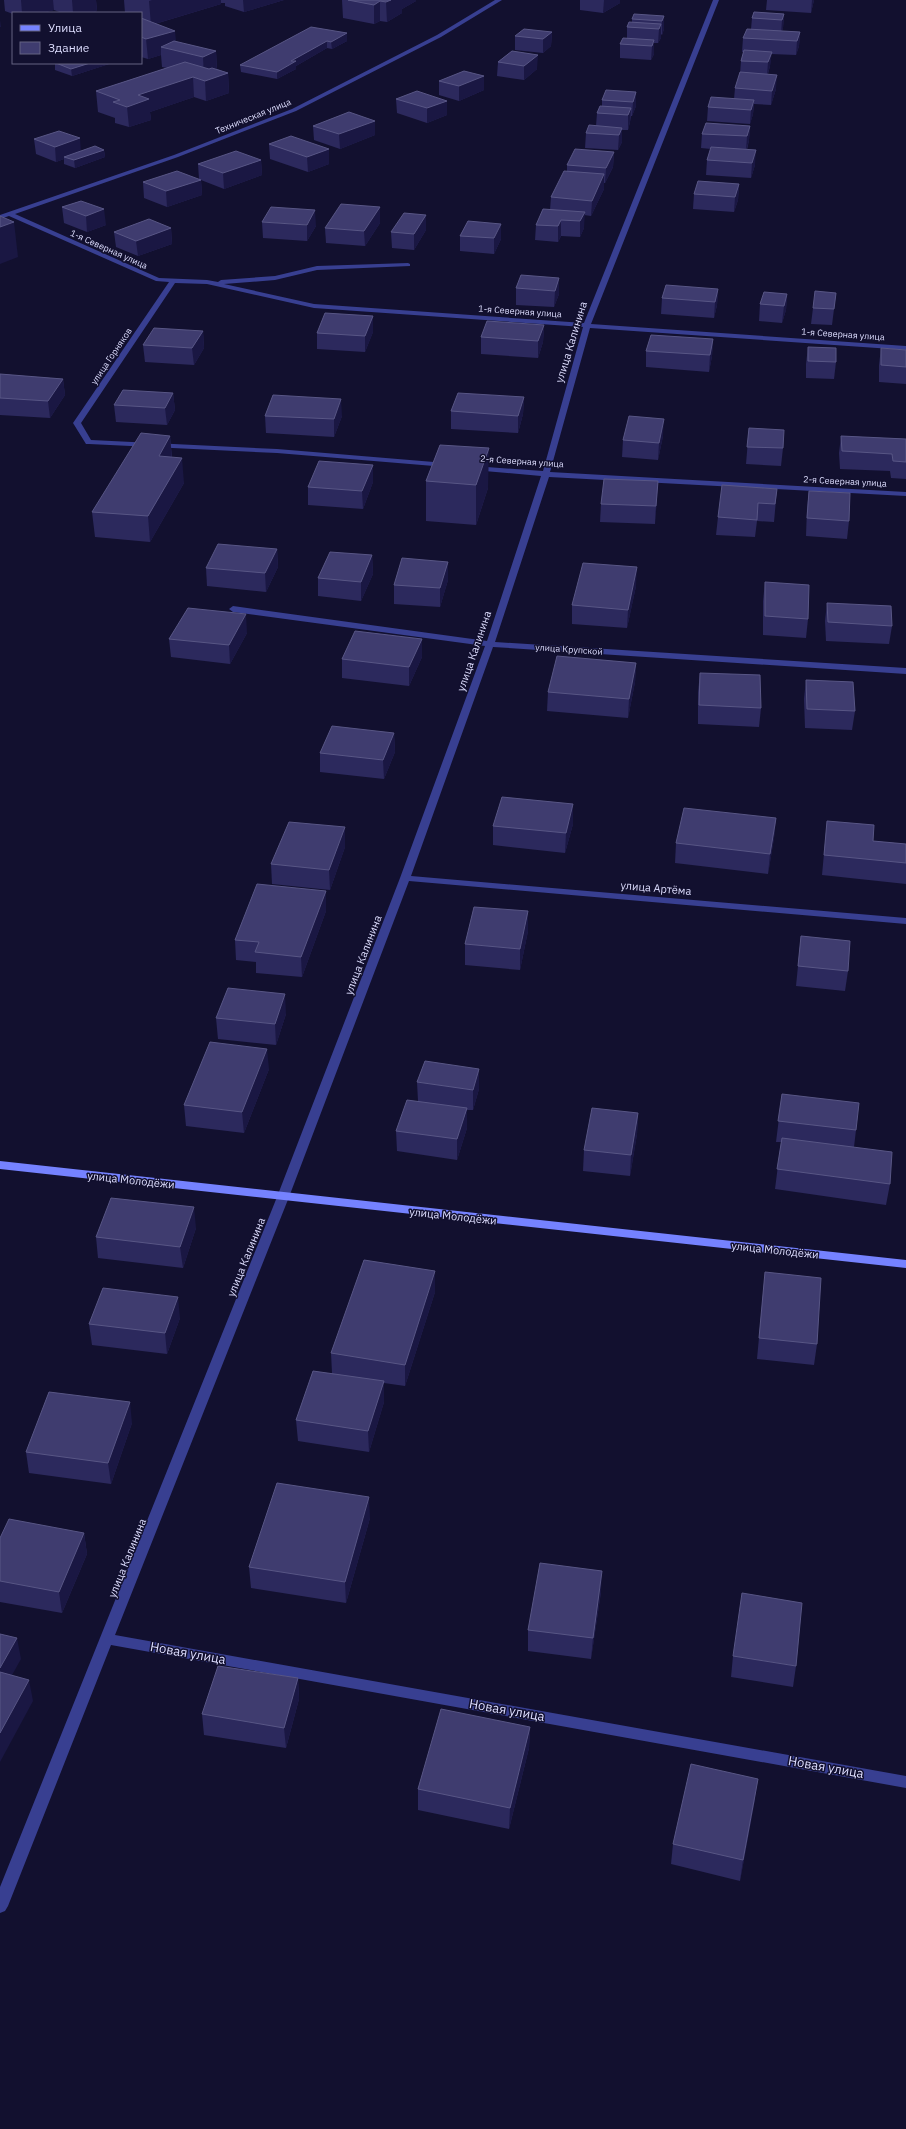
<svg xmlns="http://www.w3.org/2000/svg" width="906" height="2129" font-family="'IBM Plex Sans',sans-serif">
	<style>
		.lines { fill: none; stroke-linecap: round; stroke-linejoin: round }
		.minor { fill: #383f91; fill-rule: evenodd }
		.secondary { fill: #7582ff; fill-rule: evenodd }
		.wall { fill: #2c295d }
		.shaded-wall { fill: #1a1743 }
		.building { fill: #3f3c6f; stroke: #585685 }
		.labels { text-anchor: middle; dominant-baseline: central; stroke-width: 3; stroke-linejoin: round; paint-order: stroke }
		.far-street-label { font-size: 9px; fill: #dedeff; stroke: #12102f }
		.street-label { font-size: 11px; fill: #dedeff; stroke: #12102f }
		.near-street-label { font-size: 13px; fill: #dedeff; stroke: #12102f }
	</style>
	<rect width="100%" height="100%" fill="#12102f"/>
	<g class="lines">
		<polygon class="minor" points="495,0 502,0 441,37 296,111 178,157 15,214 159,278 207,280 218,282 221,280 275,276 317,266 408,263 410,264 410,266 317,270 275,280 224,284 314,304 584,323 713,0 719,0 591,324 906,346 906,350 590,328 550,472 906,492 906,496 549,477 495,642 906,668 906,674 493,647 411,876 906,918 906,924 409,881 289,1197 115,1635 906,1776 906,1788 111,1645 8,1906 5,1911 0,1913 0,1887 277,1197 400,878 485,646 233,612 229,609 233,606 487,641 541,476 473,470 469,468 473,466 543,471 583,327 314,308 207,284 175,283 81,423 91,440 277,449 446,463 450,465 446,467 277,453 89,444 86,444 73,423 169,282 156,281 9,216 0,219 0,215 174,155 292,109 437,35"/>
		<polygon class="secondary" points="0,1161 906,1260 906,1268 0,1169"/>
	</g>
	<g class="wall">
		<polygon points="4,0 96,0 97,11 91,13 62,13 54,10 42,13 13,13 13,14 5,11"/>
		<polygon points="124,0 284,0 244,12 225,6 225,3 221,3 221,4 155,24 176,42 216,51 217,69 228,73 229,93 206,101 194,97 150,112 151,120 129,127 115,123 115,118 98,112 96,91 167,68 162,67 161,55 148,59 141,57 141,13 125,13"/>
		<polygon points="342,0 416,0 416,1 402,9 402,13 387,22 380,21 374,24 343,18"/>
		<polygon points="580,0 620,0 620,3 603,13 580,10"/>
		<polygon points="767,0 814,0 811,13 766,10"/>
		<polygon points="784,14 783,28 782,31 800,32 799,46 796,55 771,54 770,66 768,74 776,89 771,105 754,104 753,114 750,124 707,121 708,107 734,99 735,88 740,74 741,61 744,52 742,52 743,38 751,29 752,18"/>
		<polygon points="664,16 664,29 662,35 661,34 661,38 658,43 654,43 654,54 651,60 620,58 620,44 627,38 627,27 632,23 632,19"/>
		<polygon points="552,32 551,46 543,53 515,50 515,36"/>
		<polygon points="347,33 347,41 332,49 327,48 296,66 296,69 277,79 241,72 240,65"/>
		<polygon points="512,51 537,69 524,80 497,76 498,62"/>
		<polygon points="55,63 109,63 109,64 72,76 55,70"/>
		<polygon points="439,81 484,90 459,101 439,95"/>
		<polygon points="636,92 636,106 632,116 631,116 630,122 628,130 622,130 622,142 618,150 585,148 586,133 596,126 597,113 602,106 602,100"/>
		<polygon points="396,99 447,101 447,115 427,123 397,113"/>
		<polygon points="313,126 375,135 340,149 314,140"/>
		<polygon points="750,126 749,140 747,150 755,165 751,178 706,175 707,160 711,149 701,148 702,134"/>
		<polygon points="34,139 81,151 104,150 105,157 75,168 64,164 64,159 56,162 36,154"/>
		<polygon points="269,144 329,149 329,164 308,172 270,159"/>
		<polygon points="614,152 613,167 605,183 604,183 604,189 591,216 584,215 584,228 580,237 561,236 558,242 535,240 536,225 550,210 551,197 567,171 567,165"/>
		<polygon points="261,160 262,175 224,189 201,180 202,195 167,207 144,198 143,182 199,179 198,164"/>
		<polygon points="739,184 738,200 734,212 693,209 694,194"/>
		<polygon points="81,201 106,225 87,232 64,223 62,207"/>
		<polygon points="380,207 380,223 365,246 326,243 325,228"/>
		<polygon points="426,215 426,230 414,250 392,248 391,232"/>
		<polygon points="468,221 501,239 494,254 460,251 460,236"/>
		<polygon points="262,222 316,226 307,241 263,238"/>
		<polygon points="171,228 172,244 138,256 116,247 114,232"/>
		<polygon points="559,278 559,294 554,307 516,305 516,288"/>
		<polygon points="718,289 717,305 714,318 661,314 662,298"/>
		<polygon points="836,293 832,325 811,324 813,308"/>
		<polygon points="787,294 786,310 782,323 759,321 760,304"/>
		<polygon points="373,316 373,332 365,352 317,349 317,333"/>
		<polygon points="544,325 543,342 538,358 481,354 481,337"/>
		<polygon points="203,331 204,348 194,365 145,362 143,345"/>
		<polygon points="713,339 712,356 709,372 646,367 646,351"/>
		<polygon points="808,347 836,362 834,379 806,378 806,364"/>
		<polygon points="881,348 906,350 906,384 879,382 879,365"/>
		<polygon points="0,374 63,379 65,395 50,418 0,415"/>
		<polygon points="173,393 175,410 167,425 116,422 114,405"/>
		<polygon points="524,397 523,414 518,433 451,429 451,411"/>
		<polygon points="265,416 342,416 334,437 266,433"/>
		<polygon points="749,428 783,448 781,466 746,464"/>
		<polygon points="170,436 172,457 184,483 150,542 95,537 92,512"/>
		<polygon points="663,436 658,460 622,457 623,440"/>
		<polygon points="841,436 906,439 906,479 891,478 890,471 840,469 839,453"/>
		<polygon points="440,445 488,488 476,525 426,521 426,481"/>
		<polygon points="373,465 373,482 363,509 308,505 308,487"/>
		<polygon points="658,481 655,524 600,522 601,504"/>
		<polygon points="777,489 774,522 757,521 755,537 716,535 718,517"/>
		<polygon points="809,491 849,521 847,539 806,536 807,508"/>
		<polygon points="277,549 278,567 266,592 207,586 206,568"/>
		<polygon points="372,555 373,574 361,601 318,596 318,578"/>
		<polygon points="448,562 448,580 440,607 394,604 394,585"/>
		<polygon points="765,582 808,619 806,638 763,635 763,601"/>
		<polygon points="636,586 627,628 572,624 572,605"/>
		<polygon points="827,603 892,626 889,644 826,641 825,621"/>
		<polygon points="247,633 230,664 171,657 169,639"/>
		<polygon points="422,639 422,657 409,686 342,678 342,659"/>
		<polygon points="636,663 635,682 628,718 547,711 548,692"/>
		<polygon points="700,673 761,708 759,727 698,724 698,692"/>
		<polygon points="806,680 855,711 852,730 805,728 804,699"/>
		<polygon points="394,733 395,752 384,779 320,772 320,753"/>
		<polygon points="776,818 774,838 768,874 675,863 676,843"/>
		<polygon points="827,821 873,841 906,844 906,884 822,875"/>
		<polygon points="573,824 565,853 493,845 493,826"/>
		<polygon points="345,847 330,890 272,884 271,864"/>
		<polygon points="326,891 326,911 302,977 256,973 256,962 236,960 235,940"/>
		<polygon points="528,911 528,931 520,970 465,965 465,944"/>
		<polygon points="801,936 848,971 845,991 796,986"/>
		<polygon points="286,1014 276,1045 218,1039 216,1018"/>
		<polygon points="269,1069 244,1133 186,1126 184,1105"/>
		<polygon points="417,1082 479,1089 473,1110 467,1110 467,1128 457,1160 397,1151 396,1131 418,1101"/>
		<polygon points="782,1094 856,1130 854,1147 890,1184 886,1205 775,1189 781,1142 776,1142"/>
		<polygon points="638,1113 637,1134 630,1176 583,1171 584,1150"/>
		<polygon points="196,1228 183,1268 98,1258 96,1237"/>
		<polygon points="765,1272 817,1344 814,1365 757,1359"/>
		<polygon points="435,1292 405,1386 384,1383 384,1402 369,1452 298,1441 296,1420 332,1373 331,1353"/>
		<polygon points="180,1318 167,1354 92,1345 89,1324"/>
		<polygon points="132,1423 111,1484 29,1473 26,1452"/>
		<polygon points="370,1518 346,1603 251,1588 249,1567"/>
		<polygon points="84,1533 87,1554 62,1613 0,1602 0,1538"/>
		<polygon points="601,1592 591,1659 528,1651 528,1630"/>
		<polygon points="733,1656 796,1666 793,1687 731,1677"/>
		<polygon points="298,1678 299,1699 286,1748 204,1735 202,1714"/>
		<polygon points="530,1727 529,1748 509,1829 418,1810 418,1789"/>
		<polygon points="755,1799 740,1881 671,1864 673,1844"/>
	</g>
	<g class="shaded-wall">
		<polygon points="21,0 53,0 54,10 42,13 22,13"/>
		<polygon points="72,0 96,0 97,11 91,13 73,13"/>
		<polygon points="152,0 221,0 221,4 151,25 149,1"/>
		<polygon points="243,0 284,0 244,12"/>
		<polygon points="391,0 416,0 416,1 402,9 402,13 387,22 386,2"/>
		<polygon points="604,0 620,0 620,3 603,13"/>
		<polygon points="812,0 814,0 811,13"/>
		<polygon points="380,1 380,21 374,24 374,5"/>
		<polygon points="784,14 783,28 781,34 782,20"/>
		<polygon points="664,16 664,29 662,35 662,21"/>
		<polygon points="0,20 1,27 0,27"/>
		<polygon points="661,24 661,38 658,43 659,29"/>
		<polygon points="175,31 177,50 161,47 161,55 148,59 146,39"/>
		<polygon points="552,32 551,46 543,53 543,39"/>
		<polygon points="800,32 799,46 796,55 797,41"/>
		<polygon points="347,33 347,41 332,49 331,42"/>
		<polygon points="654,40 654,54 651,60 652,46"/>
		<polygon points="327,41 327,48 296,66 296,69 277,79 277,72 291,61"/>
		<polygon points="216,51 217,71 204,77 203,57"/>
		<polygon points="772,52 770,66 767,76 768,62"/>
		<polygon points="538,55 537,69 524,80 524,66"/>
		<polygon points="90,63 109,63 109,64 72,76 71,69"/>
		<polygon points="228,73 229,93 206,101 205,81"/>
		<polygon points="777,75 776,89 771,105 772,91"/>
		<polygon points="484,76 484,90 459,101 459,86"/>
		<polygon points="193,77 194,97 150,112 151,120 129,127 127,107 138,95"/>
		<polygon points="636,92 636,106 632,116 633,102"/>
		<polygon points="754,100 753,114 750,124 751,110"/>
		<polygon points="447,101 447,115 427,123 427,108"/>
		<polygon points="631,108 630,122 628,130 628,115"/>
		<polygon points="375,121 375,135 340,149 339,134"/>
		<polygon points="750,126 749,140 746,151 747,136"/>
		<polygon points="622,128 622,142 618,150 619,135"/>
		<polygon points="80,138 81,153 64,157 64,159 56,162 55,147"/>
		<polygon points="329,149 329,164 308,172 307,157"/>
		<polygon points="104,150 105,157 75,168 74,160"/>
		<polygon points="756,150 755,165 751,178 752,163"/>
		<polygon points="614,152 613,167 605,183 606,168"/>
		<polygon points="261,160 262,175 224,189 223,173"/>
		<polygon points="604,174 604,189 591,216 592,201"/>
		<polygon points="201,180 202,195 167,207 166,191"/>
		<polygon points="739,184 738,200 734,212 735,197"/>
		<polygon points="380,207 380,223 365,246 364,231"/>
		<polygon points="104,209 106,225 87,232 86,216"/>
		<polygon points="315,210 316,226 307,241 307,225"/>
		<polygon points="585,212 584,228 580,237 580,221"/>
		<polygon points="426,215 426,230 414,250 414,234"/>
		<polygon points="561,220 561,236 558,242 558,226"/>
		<polygon points="14,222 18,257 0,264 0,227"/>
		<polygon points="501,224 501,239 494,254 494,238"/>
		<polygon points="171,228 172,244 138,256 136,241"/>
		<polygon points="559,278 559,294 554,307 555,291"/>
		<polygon points="718,289 717,305 714,318 715,302"/>
		<polygon points="787,294 786,310 782,323 784,306"/>
		<polygon points="373,316 373,332 365,352 365,336"/>
		<polygon points="544,325 543,342 538,358 538,341"/>
		<polygon points="203,331 204,348 194,365 192,348"/>
		<polygon points="713,339 712,356 709,372 710,355"/>
		<polygon points="63,379 65,395 50,418 48,401"/>
		<polygon points="173,393 175,410 167,425 165,408"/>
		<polygon points="524,397 523,414 518,433 518,416"/>
		<polygon points="341,399 342,416 334,437 334,419"/>
		<polygon points="664,419 663,436 658,460 659,443"/>
		<polygon points="170,436 172,461 159,456"/>
		<polygon points="489,448 488,488 476,525 476,485"/>
		<polygon points="182,458 184,483 150,542 148,516"/>
		<polygon points="373,465 373,482 363,509 362,491"/>
		<polygon points="658,481 657,499 655,524 656,506"/>
		<polygon points="277,549 278,567 266,592 265,573"/>
		<polygon points="372,555 373,574 361,601 361,582"/>
		<polygon points="448,562 448,580 440,607 440,588"/>
		<polygon points="637,567 636,586 627,628 628,610"/>
		<polygon points="246,614 247,633 230,664 229,645"/>
		<polygon points="422,639 422,657 409,686 409,667"/>
		<polygon points="636,663 635,682 628,718 629,699"/>
		<polygon points="394,733 395,752 384,779 383,760"/>
		<polygon points="573,804 573,824 565,853 566,833"/>
		<polygon points="776,818 774,838 768,874 770,854"/>
		<polygon points="345,827 345,847 330,890 329,870"/>
		<polygon points="326,891 326,911 302,977 301,957"/>
		<polygon points="528,911 528,931 520,970 520,949"/>
		<polygon points="285,994 286,1014 276,1045 275,1024"/>
		<polygon points="267,1049 269,1069 244,1133 242,1112"/>
		<polygon points="479,1069 479,1089 473,1110 473,1090"/>
		<polygon points="467,1108 467,1128 457,1160 457,1139"/>
		<polygon points="638,1113 637,1134 630,1176 631,1155"/>
		<polygon points="194,1207 196,1228 183,1268 180,1247"/>
		<polygon points="435,1271 435,1292 405,1386 405,1365"/>
		<polygon points="178,1297 180,1318 167,1354 165,1333"/>
		<polygon points="384,1381 384,1402 369,1452 368,1431"/>
		<polygon points="130,1402 132,1423 111,1484 108,1463"/>
		<polygon points="369,1497 370,1518 346,1603 345,1582"/>
		<polygon points="84,1533 87,1554 62,1613 59,1592"/>
		<polygon points="602,1571 601,1592 591,1659 593,1638"/>
		<polygon points="17,1638 21,1659 2,1693 0,1683 0,1668"/>
		<polygon points="298,1678 299,1699 286,1748 284,1728"/>
		<polygon points="29,1680 33,1701 0,1762 0,1733"/>
		<polygon points="530,1727 529,1748 509,1829 510,1808"/>
		<polygon points="758,1779 755,1799 740,1881 743,1860"/>
	</g>
	<g class="building">
		<polygon points="348,0 391,0 386,2 380,1 374,5"/>
		<polygon points="754,12 784,14 782,20 752,18"/>
		<polygon points="634,14 664,16 662,21 632,19"/>
		<polygon points="141,18 175,31 146,39 141,37"/>
		<polygon points="629,22 661,24 659,29 627,27"/>
		<polygon points="311,27 347,33 331,42 327,41 291,61 296,61 277,72 240,65"/>
		<polygon points="524,29 552,32 543,39 515,36"/>
		<polygon points="747,29 800,32 797,41 743,38"/>
		<polygon points="623,38 654,40 652,46 620,44"/>
		<polygon points="174,41 216,51 203,57 161,47"/>
		<polygon points="744,50 772,52 768,62 741,61"/>
		<polygon points="512,51 538,55 524,66 498,62"/>
		<polygon points="185,62 209,69 212,68 228,73 205,81 193,77 138,95 149,99 127,107 113,102 120,100 96,91"/>
		<polygon points="56,63 90,63 71,69"/>
		<polygon points="464,71 484,76 459,86 439,81"/>
		<polygon points="740,72 777,75 772,91 735,88"/>
		<polygon points="606,90 636,92 633,102 602,100"/>
		<polygon points="417,91 447,101 427,108 396,99"/>
		<polygon points="711,97 754,100 751,110 708,107"/>
		<polygon points="600,106 631,108 628,115 597,113"/>
		<polygon points="349,112 375,121 339,134 313,126"/>
		<polygon points="706,123 750,126 747,136 702,134"/>
		<polygon points="589,125 622,128 619,135 586,133"/>
		<polygon points="59,131 80,138 55,147 34,139"/>
		<polygon points="291,136 329,149 307,157 269,144"/>
		<polygon points="95,146 104,150 74,160 64,157"/>
		<polygon points="711,147 756,150 752,163 707,160"/>
		<polygon points="575,149 614,152 606,168 567,165"/>
		<polygon points="236,151 261,160 223,173 198,164"/>
		<polygon points="177,171 201,180 166,191 143,182"/>
		<polygon points="564,171 604,174 592,201 551,197"/>
		<polygon points="698,181 739,184 735,197 694,194"/>
		<polygon points="81,201 104,209 86,216 62,207"/>
		<polygon points="341,204 380,207 364,231 325,228"/>
		<polygon points="271,207 315,210 307,225 262,222"/>
		<polygon points="543,209 585,212 580,221 561,220 558,226 536,225"/>
		<polygon points="404,213 426,215 414,234 391,232"/>
		<polygon points="0,216 14,222 0,227"/>
		<polygon points="149,219 171,228 136,241 114,232"/>
		<polygon points="468,221 501,224 494,238 460,236"/>
		<polygon points="521,275 559,278 555,291 516,288"/>
		<polygon points="666,285 718,289 715,302 662,298"/>
		<polygon points="815,291 836,293 834,309 813,308"/>
		<polygon points="764,292 787,294 784,306 760,304"/>
		<polygon points="325,313 373,316 365,336 317,333"/>
		<polygon points="487,321 544,325 538,341 481,337"/>
		<polygon points="154,328 203,331 192,348 143,345"/>
		<polygon points="651,335 713,339 710,355 646,351"/>
		<polygon points="808,347 836,348 836,362 808,361"/>
		<polygon points="881,348 906,350 906,367 881,365"/>
		<polygon points="0,374 63,379 48,401 0,398"/>
		<polygon points="123,390 173,393 165,408 114,405"/>
		<polygon points="458,393 524,397 518,416 451,411"/>
		<polygon points="273,395 341,399 334,419 265,416"/>
		<polygon points="629,416 664,419 659,443 623,440"/>
		<polygon points="749,428 784,430 783,448 747,447"/>
		<polygon points="141,433 170,436 159,456 182,458 148,516 92,512"/>
		<polygon points="841,436 906,439 906,462 893,461 892,454 842,451"/>
		<polygon points="440,445 489,448 476,485 426,481"/>
		<polygon points="319,461 373,465 362,491 308,487"/>
		<polygon points="604,479 658,481 656,506 601,504"/>
		<polygon points="722,485 777,489 775,504 758,503 757,520 718,517"/>
		<polygon points="809,491 850,493 849,521 807,518"/>
		<polygon points="218,544 277,549 265,573 206,568"/>
		<polygon points="330,552 372,555 361,582 318,578"/>
		<polygon points="402,558 448,562 440,588 394,585"/>
		<polygon points="583,563 637,567 628,610 572,605"/>
		<polygon points="765,582 809,585 808,619 765,616"/>
		<polygon points="827,603 891,606 892,626 828,622"/>
		<polygon points="188,608 246,614 229,645 169,639"/>
		<polygon points="355,631 422,639 409,667 342,659"/>
		<polygon points="557,656 636,663 629,699 548,692"/>
		<polygon points="700,673 760,675 761,708 699,705"/>
		<polygon points="806,680 853,682 855,711 807,709"/>
		<polygon points="332,726 394,733 383,760 320,753"/>
		<polygon points="502,797 573,804 566,833 493,826"/>
		<polygon points="684,808 776,818 770,854 676,843"/>
		<polygon points="827,821 874,825 873,841 906,844 906,863 824,855"/>
		<polygon points="289,822 345,827 329,870 271,864"/>
		<polygon points="257,884 326,891 301,957 255,952 259,942 235,940"/>
		<polygon points="474,907 528,911 520,949 465,944"/>
		<polygon points="801,936 850,941 848,971 798,966"/>
		<polygon points="228,988 285,994 275,1024 216,1018"/>
		<polygon points="210,1042 267,1049 242,1112 184,1105"/>
		<polygon points="425,1061 479,1069 473,1090 417,1082"/>
		<polygon points="782,1094 859,1103 856,1130 778,1121"/>
		<polygon points="407,1100 467,1108 457,1139 396,1131"/>
		<polygon points="592,1108 638,1113 631,1155 584,1150"/>
		<polygon points="782,1138 892,1152 890,1184 777,1169"/>
		<polygon points="111,1198 194,1207 180,1247 96,1237"/>
		<polygon points="364,1260 435,1271 405,1365 331,1353"/>
		<polygon points="765,1272 821,1278 817,1344 759,1338"/>
		<polygon points="103,1288 178,1297 165,1333 89,1324"/>
		<polygon points="313,1371 384,1381 368,1431 296,1420"/>
		<polygon points="49,1392 130,1402 108,1463 26,1452"/>
		<polygon points="277,1483 369,1497 345,1582 249,1567"/>
		<polygon points="9,1519 84,1533 59,1592 0,1581 0,1538"/>
		<polygon points="540,1563 602,1571 593,1638 528,1630"/>
		<polygon points="742,1593 802,1603 796,1666 733,1656"/>
		<polygon points="0,1634 17,1638 0,1668"/>
		<polygon points="218,1666 298,1678 284,1728 202,1714"/>
		<polygon points="0,1672 29,1680 0,1733"/>
		<polygon points="441,1709 530,1727 510,1808 418,1789"/>
		<polygon points="691,1764 758,1779 743,1860 673,1844"/>
	</g>
	<g class="labels">
		<g class="far-street-label">
			<text transform="translate(253 116) rotate(-22)">Техническая улица</text>
			<text transform="translate(109 249) rotate(24)">1-я Северная улица</text>
			<text transform="translate(520 311) rotate(4)">1-я Северная улица</text>
			<text transform="translate(843 334) rotate(4)">1-я Северная улица</text>
			<text transform="translate(111 356) rotate(-56)">улица Горняков</text>
			<text transform="translate(522 461) rotate(4)">2-я Северная улица</text>
			<text transform="translate(845 481) rotate(3)">2-я Северная улица</text>
			<text transform="translate(569 649) rotate(4)">улица Крупской</text>
		</g>
		<g class="street-label">
			<text transform="translate(571 342) rotate(-73)">улица Калинина</text>
			<text transform="translate(474 651) rotate(-71)">улица Калинина</text>
			<text transform="translate(656 888) rotate(5)">улица Артёма</text>
			<text transform="translate(363 955) rotate(-69)">улица Калинина</text>
			<text transform="translate(131 1180) rotate(6)">улица Молодёжи</text>
			<text transform="translate(453 1216) rotate(6)">улица Молодёжи</text>
			<text transform="translate(775 1250) rotate(6)">улица Молодёжи</text>
			<text transform="translate(246 1257) rotate(-68)">улица Калинина</text>
			<text transform="translate(127 1558) rotate(-68)">улица Калинина</text>
		</g>
		<g class="near-street-label">
			<text transform="translate(188 1653) rotate(10)">Новая улица</text>
			<text transform="translate(507 1710) rotate(10)">Новая улица</text>
			<text transform="translate(826 1767) rotate(10)">Новая улица</text>
		</g>
	</g>
	<rect x="12" y="12" width="130" height="52" fill="#12102f" stroke="#646282"/>
	<rect x="20" y="25" width="20" height="6" fill="#7582ff" stroke="#646282"/>
	<text x="48" y="32" font-size="12" fill="#dedeff">Улица</text>
	<rect x="20" y="42" width="20" height="12" fill="#3f3c6f" stroke="#646282"/>
	<text x="48" y="52" font-size="12" fill="#dedeff">Здание</text>
</svg>
